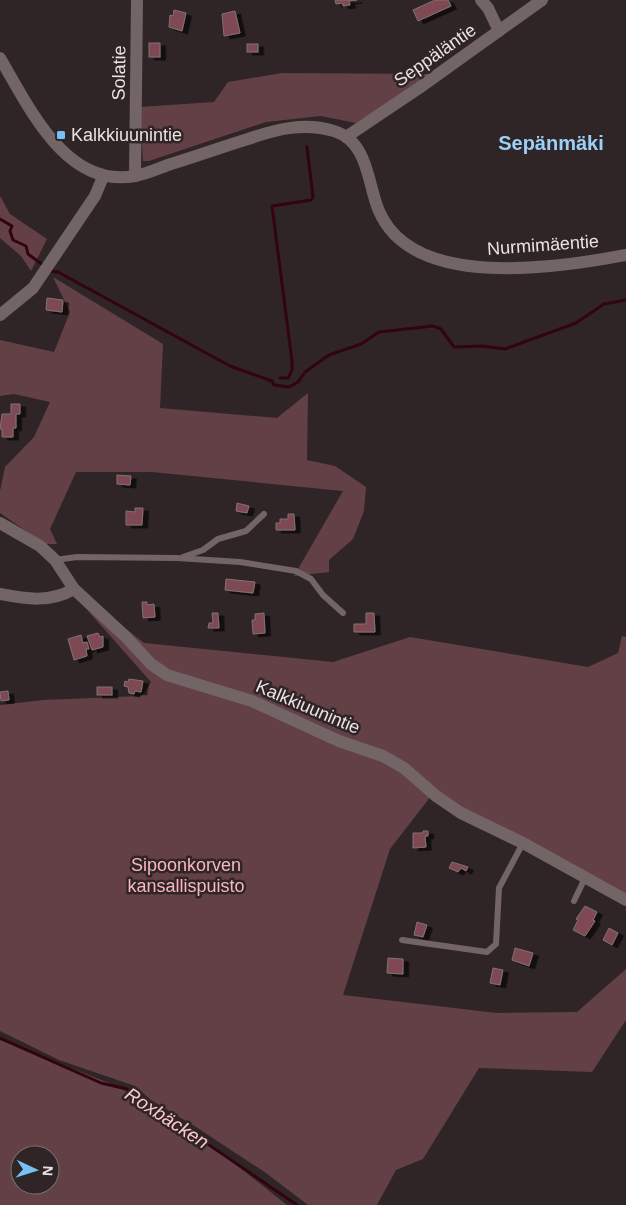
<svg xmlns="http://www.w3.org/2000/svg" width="626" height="1205" font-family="Arial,sans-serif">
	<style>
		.green { fill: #634045; fill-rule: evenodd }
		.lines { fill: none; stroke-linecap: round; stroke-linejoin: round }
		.stream { stroke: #320410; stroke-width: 3 }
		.building { fill: #7f4952; stroke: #807273; filter: url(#shadow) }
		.lane { stroke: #736566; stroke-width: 6 }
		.street { stroke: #736566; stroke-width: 12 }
		.secondary { stroke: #736566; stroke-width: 12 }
		.poi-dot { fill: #76c0f7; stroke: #302526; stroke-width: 2 }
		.labels { text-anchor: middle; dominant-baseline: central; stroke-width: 5; stroke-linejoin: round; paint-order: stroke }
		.street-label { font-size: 18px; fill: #eae2e3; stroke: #302526 }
		.poi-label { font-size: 18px; fill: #eae2e3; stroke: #302526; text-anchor: start }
		.park-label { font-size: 18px; fill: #fbb5be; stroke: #302526 }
		.water-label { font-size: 19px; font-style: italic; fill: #fdc7cd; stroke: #302526 }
		.quarter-label { font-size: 20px; font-weight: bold; fill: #9ad0f9; stroke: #302526 }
	</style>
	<defs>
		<filter id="shadow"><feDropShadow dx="5.5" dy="3" stdDeviation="0" flood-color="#0009"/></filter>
	</defs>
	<rect width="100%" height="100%" fill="#302526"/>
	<g class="green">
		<polygon points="282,73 433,74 356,123 321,116 266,122 149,161 143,161 140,107 214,102 228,82"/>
		<polygon points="0,196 10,214 47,239 31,271 21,256 0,238"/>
		<polygon points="53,277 163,344 160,408 277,418 308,393 307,460 335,466 366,487 364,511 353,539 329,560 329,572 294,576 343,491 152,472 76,472 50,529 57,544 45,544 0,513 0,491 5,467 34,437 50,402 14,394 0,396 0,340 54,352 70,312"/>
		<polygon points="85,597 144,643 333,662 410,637 588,667 618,653 622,636 626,637 626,902 431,796 390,849 343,995 497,1013 577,1012 626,969 626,1020 592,1072 479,1068 423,1159 396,1170 377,1205 308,1205 266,1173 196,1127 151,1100 135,1086 59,1060 0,1031 0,705 43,700 142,696 151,682 82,604"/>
		<path d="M0,1040L119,1087L229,1159L287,1205H0ZM20,1155H50V1185H20Z"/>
	</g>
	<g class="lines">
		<g class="stream">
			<polyline points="0,219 12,226 10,231 13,240 26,246 28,254 43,265"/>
			<polyline points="51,271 58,272 230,366 272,381 274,385 289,387 298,382 305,372 329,355 361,344 379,332 433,326 441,329 454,347 482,346 505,349 576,323 604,304 626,300"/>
			<polyline points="280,378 288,378 292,370 292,361 272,206 311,200 313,197 307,147"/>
			<polyline points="0,1038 101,1083 127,1089 297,1205"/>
		</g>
	</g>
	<g class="building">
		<polygon points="335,0 357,0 349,1 350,5 343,6 342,3 336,4"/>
		<polygon points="435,0 448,0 451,6 418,21 413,10"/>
		<polygon points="174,10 186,13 182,31 169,27 170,15 173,16"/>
		<polygon points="235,11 240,33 224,36 222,14"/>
		<rect x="149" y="43" width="11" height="14"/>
		<rect x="247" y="44" width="11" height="8"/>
		<polygon points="47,298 63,300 62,312 46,310"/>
		<polygon points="11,404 20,404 20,414 16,414 16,428 13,428 13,437 2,437 2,429 0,429 2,414 11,414"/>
		<polygon points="117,475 131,476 130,485 117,484"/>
		<polygon points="237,503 249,506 247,513 236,511"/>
		<polygon points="135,508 143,508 142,525 126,525 126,511 135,512"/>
		<polygon points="288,514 294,514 295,530 276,530 276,523 280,523 280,519 288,519"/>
		<polygon points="226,579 255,582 253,593 225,590"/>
		<polygon points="142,602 147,602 147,605 154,604 155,617 143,618"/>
		<polygon points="212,613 218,613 219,628 208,628 209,623 213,623"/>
		<polygon points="264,613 265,633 253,634 252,620 255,620 255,614"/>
		<polygon points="366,613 374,613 375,632 354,632 354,624 366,624"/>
		<polygon points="98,633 100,637 103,636 103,647 92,650 87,636"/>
		<polygon points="81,635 83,643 87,642 89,649 86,649 87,656 74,660 68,639"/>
		<polygon points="129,679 143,681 141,692 135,691 134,694 129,693 128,687 124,686 125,681 128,682"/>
		<rect x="97" y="687" width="15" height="8"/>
		<polygon points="8,691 9,700 1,701 0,692"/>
		<polygon points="423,831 428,831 428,836 425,836 426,847 413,848 413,833 423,833"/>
		<polygon points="452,862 468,867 466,871 461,868 458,872 449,868"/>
		<polygon points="585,906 597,912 593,920 595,921 585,936 573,930 578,920 576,919"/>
		<polygon points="417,922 427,925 423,937 414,935"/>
		<polygon points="609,928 618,933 612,945 603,940"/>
		<polygon points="515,948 533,953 529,966 512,960"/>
		<polygon points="388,958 403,959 403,974 387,973"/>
		<polygon points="493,968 503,970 500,985 490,983"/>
	</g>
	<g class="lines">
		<g class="lane">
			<polyline points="183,557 203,550 218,539 246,531 264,514"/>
			<polyline points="55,560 77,557 177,558 240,562 296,571 311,579 323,595 343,613"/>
			<polyline points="574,901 585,878"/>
			<polyline points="402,940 487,952 496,944 499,888 523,843"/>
		</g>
		<g class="street">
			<polyline points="481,0 488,8 499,31"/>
			<polyline points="346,137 419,88 542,0"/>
			<polyline points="135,176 137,0"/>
			<polyline points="0,315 33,288 95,196 103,177"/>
			<polyline points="0,523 40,546 55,560 74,589 126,637 151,664 167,675 252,701 339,741 383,756 404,768 436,796 461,813 523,843 626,900"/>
			<path d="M0,594C26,599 50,603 74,589"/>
		</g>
		<path class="secondary" d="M0,58C29,107 66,189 135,176C147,174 159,168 171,164C197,156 222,147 248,139C277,129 304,122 334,131C369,142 367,183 379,211C413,291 558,268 626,255"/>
	</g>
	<rect class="poi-dot" x="56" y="130" width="10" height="10" rx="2.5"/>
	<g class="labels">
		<g class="street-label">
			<text transform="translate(435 55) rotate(-35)">Seppäläntie</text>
			<text transform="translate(119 73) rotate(-89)">Solatie</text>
			<text transform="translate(543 245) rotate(-4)">Nurmimäentie</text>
			<text transform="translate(308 707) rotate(23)">Kalkkiuunintie</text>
		</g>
		<g class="poi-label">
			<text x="71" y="135">Kalkkiuunintie</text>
		</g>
		<g class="park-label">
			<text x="186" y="865">Sipoonkorven<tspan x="186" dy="21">kansallispuisto</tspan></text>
		</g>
		<g class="water-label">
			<text transform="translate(167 1118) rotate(33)">Roxbäcken</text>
		</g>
		<g class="quarter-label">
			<text x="551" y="143">Sepänmäki</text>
		</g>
	</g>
	<g transform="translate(35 1170) rotate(94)"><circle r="24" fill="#302526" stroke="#7a7172"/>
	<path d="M0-4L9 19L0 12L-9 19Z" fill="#76c0f7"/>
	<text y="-8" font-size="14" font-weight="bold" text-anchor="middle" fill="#eae2e3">N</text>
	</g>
</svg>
